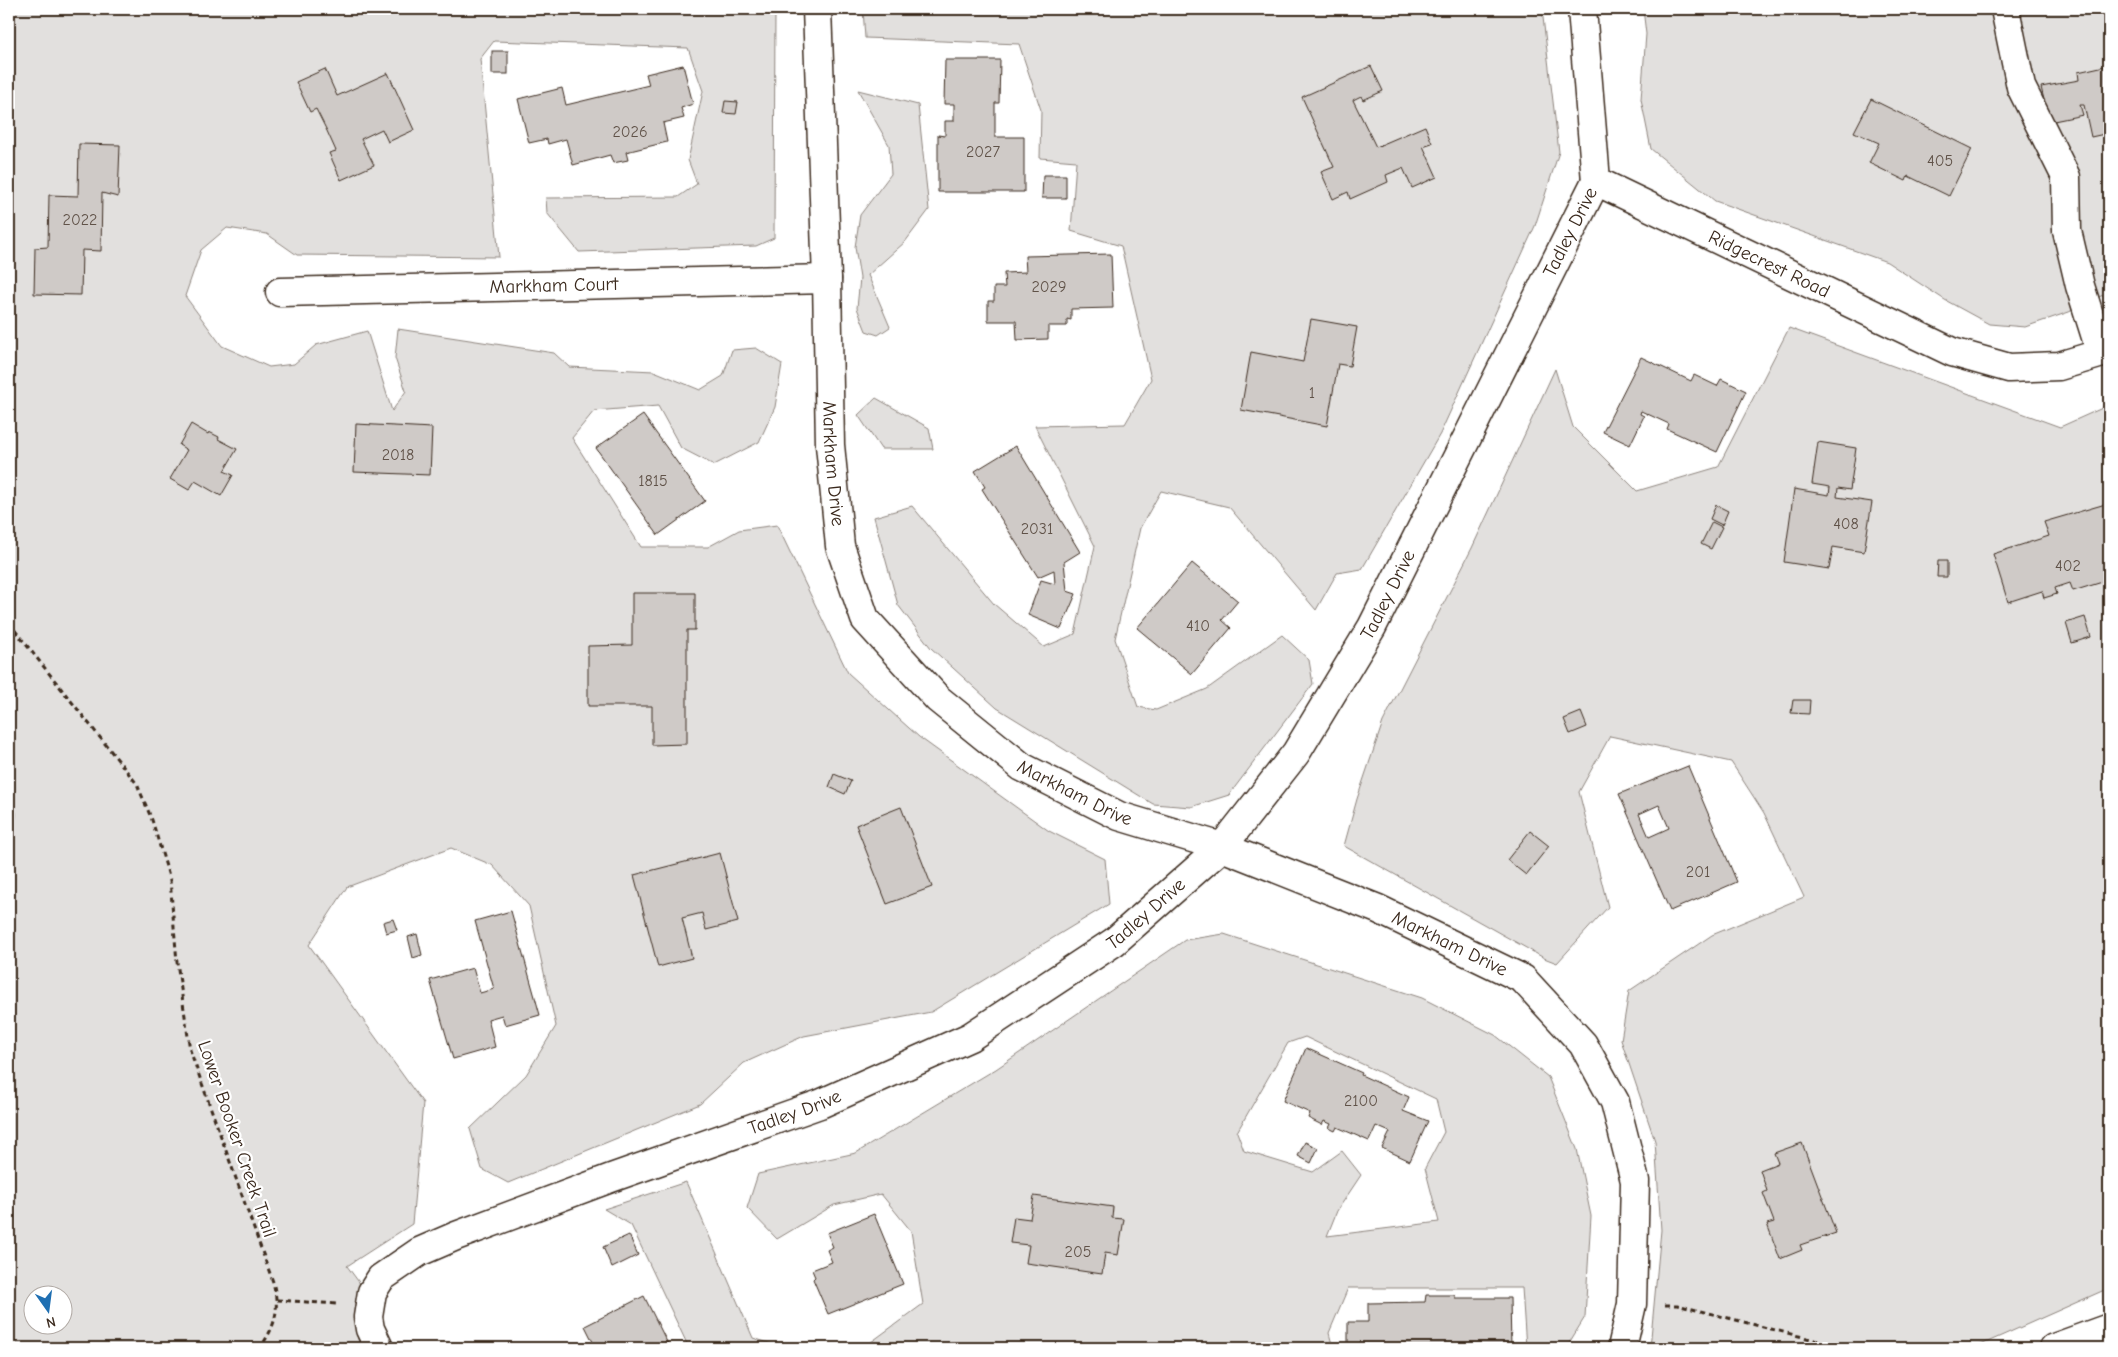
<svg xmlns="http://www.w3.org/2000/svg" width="2118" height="1357" font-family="'Comic Neue',sans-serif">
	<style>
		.green { fill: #e2e0de; stroke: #8e857e; fill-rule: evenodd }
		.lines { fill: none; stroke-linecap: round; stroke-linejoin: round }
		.stream { stroke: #887e77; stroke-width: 11 }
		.building { fill: #cfcac7; stroke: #3b2a1e; fill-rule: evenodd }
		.minor-casing { stroke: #3b2a1e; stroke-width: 31 }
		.path { stroke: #3b2a1e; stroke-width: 3; stroke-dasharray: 5 4; stroke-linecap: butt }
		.minor { stroke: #fff; stroke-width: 28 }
		.labels { text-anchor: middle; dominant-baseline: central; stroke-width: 4.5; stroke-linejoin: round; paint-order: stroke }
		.number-label { font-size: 16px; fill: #605248 }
		.street-label { font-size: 19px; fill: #3b2a1e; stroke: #fff }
	</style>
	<rect width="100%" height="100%" fill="#fff"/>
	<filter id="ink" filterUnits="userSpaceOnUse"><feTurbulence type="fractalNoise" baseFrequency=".02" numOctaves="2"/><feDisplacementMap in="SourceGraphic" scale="10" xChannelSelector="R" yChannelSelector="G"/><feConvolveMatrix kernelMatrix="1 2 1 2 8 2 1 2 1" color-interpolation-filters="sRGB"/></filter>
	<g filter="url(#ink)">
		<g class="green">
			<path d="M9,9H775L774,238L756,246L579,252L547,213L546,198L678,197L697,184L688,160L703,91L688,48L494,41L480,59L499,257L297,255L267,234L227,228L201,250L185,296L222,346L269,367L294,364L316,345L367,331L392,411L406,391L395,358L398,329L554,353L569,367L654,371L700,390L723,376L732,350L756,348L782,364L775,407L759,442L714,465L681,448L658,406L594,411L572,438L641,547H708L739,530L777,525L848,673L919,737L1049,831L1105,859L1109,904L931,1012L804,1036L744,1063L700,1104L508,1183L482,1169L470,1129L526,1075L556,1026L529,906L492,865L451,848L347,887L309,945L423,1103L412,1224L347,1266L361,1285C351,1306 353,1327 361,1348H9ZM32,1294H62V1324H32Z"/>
			<polygon points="863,9 1542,9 1559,152 1535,226 1440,434 1362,569 1337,573 1316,610 1229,507 1161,491 1140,528 1115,639 1138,707 1156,710 1207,689 1282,635 1309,660 1313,684 1229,795 1191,807 1153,804 997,708 931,648 898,605 874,517 912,506 994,604 1044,647 1075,634 1095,546 1035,426 1125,424 1151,379 1121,246 1071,231 1076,161 1040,158 1041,110 1019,44 865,38"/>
			<polygon points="1643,9 2109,9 2109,292 2069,312 2025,327 1989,324 1945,300 1887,262 1715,201 1651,149 1641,99 1646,34"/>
			<polygon points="858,90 918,105 929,210 905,242 868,275 890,327 878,335 866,331 857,308 860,278 855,247 860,215 891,174 889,145"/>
			<polygon points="1789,328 2060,427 2109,405 2109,1288 1974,1348 1650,1348 1661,1230 1655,1141 1621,1040 1629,991 1712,935 1804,897 1764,813 1731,762 1610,736 1579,792 1608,907 1557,963 1544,958 1344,846 1357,799 1383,722 1472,548 1555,369 1573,427 1637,491 1718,467"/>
			<polygon points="876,398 929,428 933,449 881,449 858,415"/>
			<path d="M1224,934L1422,998L1495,1035L1548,1077L1577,1149L1591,1216L1585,1317L1566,1348H1526L1522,1288H1348L1329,1333L1333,1348H863L923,1304L911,1231L881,1194L834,1205L777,1239L747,1208L758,1174L856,1153L996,1069L1185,940ZM1305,1037L1436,1099L1444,1132L1425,1168L1439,1222L1327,1236L1337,1211L1361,1175L1342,1151L1313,1172L1244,1151L1237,1132L1288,1043Z"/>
			<polygon points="686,1182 753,1338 785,1348 689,1348 631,1225 604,1209"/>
		</g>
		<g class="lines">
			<polyline class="stream" points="9,813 11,814 9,835"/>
		</g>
		<g class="building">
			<rect x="492" y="51" width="16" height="23"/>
			<polygon points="945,60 1000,60 999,103 995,103 995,137 1024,137 1024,192 938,192 938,135 945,136 945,121 954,121 954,104 944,104"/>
			<polygon points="683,65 693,104 681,108 684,118 663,123 667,142 626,152 628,160 613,163 610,155 573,165 566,139 548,144 547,139 529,143 518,99 562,88 566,105 649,85 646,74"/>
			<polygon points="2109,65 2109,133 2091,137 2084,105 2080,105 2083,115 2049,122 2041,87 2079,80 2078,72"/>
			<polygon points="1371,66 1383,91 1363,100 1361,96 1353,100 1376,147 1425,126 1432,143 1423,146 1437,177 1412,188 1403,168 1386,175 1388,182 1350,199 1348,192 1333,199 1321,172 1334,167 1302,97"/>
			<polygon points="325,69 337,96 388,73 414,130 388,142 382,129 361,139 374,165 341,180 329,153 336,151 327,131 316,109 310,112 296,82"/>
			<polygon points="1871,99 1972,149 1949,196 1908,176 1906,181 1869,163 1879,143 1854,132"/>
			<polygon points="725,101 738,102 736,114 723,113"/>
			<polygon points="79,144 120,145 118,197 102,193 101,251 82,250 81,295 34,294 35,248 48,247 49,195 78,196"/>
			<polygon points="1043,175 1066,175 1066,198 1042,198"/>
			<polygon points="1111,254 1113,308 1071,309 1071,320 1067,319 1067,326 1048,326 1048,339 1017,340 1016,321 988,321 988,301 994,301 994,287 1005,287 1004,273 1026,272 1025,256"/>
			<polygon points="1311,319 1357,327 1350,366 1338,364 1327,426 1241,410 1251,352 1303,362"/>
			<polygon points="1641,357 1691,381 1694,375 1717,386 1721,379 1746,391 1717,452 1667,429 1669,424 1641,411 1640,414 1644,416 1630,445 1603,432"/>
			<polygon points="643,415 705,501 658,535 596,448"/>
			<polygon points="191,424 208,434 209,432 219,437 218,439 237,449 224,471 233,475 221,496 195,481 189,490 170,479 187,450 179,445"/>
			<polygon points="356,424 432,428 430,475 354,472"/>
			<polygon points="1818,442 1856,448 1850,490 1838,488 1837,497 1872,502 1864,552 1833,547 1829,569 1784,562 1794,489 1829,495 1830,487 1812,484"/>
			<polygon points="1016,446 1080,552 1064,562 1067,591 1076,594 1061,629 1028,615 1041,580 1055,584 1054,570 1038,577 982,489 985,487 975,471"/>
			<polygon points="2109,503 2109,580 2073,591 2070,583 2055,588 2057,594 2044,598 2042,591 2008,602 1993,554 2049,536 2044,522"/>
			<polygon points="1716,505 1728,511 1722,525 1710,519"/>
			<polygon points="1712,522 1722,527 1711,549 1701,544"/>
			<polygon points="1938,561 1947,561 1947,577 1937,577"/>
			<polygon points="1192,563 1238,601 1222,620 1231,628 1192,674 1137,628"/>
			<polygon points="632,593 695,593 695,630 687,630 687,744 652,745 652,706 588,706 588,646 632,645"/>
			<polygon points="2085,617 2091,637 2072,643 2066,623"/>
			<polygon points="1793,700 1810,700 1809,714 1791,713"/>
			<polygon points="1581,712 1587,727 1570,734 1564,719"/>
			<path d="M1688,766L1737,882L1670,911L1619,794ZM1659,805L1669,828L1649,837L1639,814Z"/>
			<polygon points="834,774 851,781 845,794 829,787"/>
			<polygon points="901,807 932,887 887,904 856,825"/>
			<polygon points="1530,831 1549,846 1526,875 1507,860"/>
			<polygon points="720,853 738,922 706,930 702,913 682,918 692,958 658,967 634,875"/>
			<polygon points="511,911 540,1015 505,1025 502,1015 488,1019 495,1047 453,1059 430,980 473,968 480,993 494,989 475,921"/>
			<polygon points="393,919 397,930 386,933 383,922"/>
			<polygon points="417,934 422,955 413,958 408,937"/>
			<polygon points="1306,1048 1362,1073 1361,1075 1409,1097 1403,1111 1428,1121 1410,1161 1382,1148 1390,1132 1376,1126 1369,1141 1337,1127 1335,1131 1329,1128 1331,1124 1324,1121 1322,1125 1308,1118 1310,1113 1283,1101"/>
			<polygon points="1305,1142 1318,1148 1311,1163 1298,1156"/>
			<polygon points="1802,1143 1836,1233 1800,1245 1802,1250 1780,1259 1767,1224 1774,1222 1763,1193 1767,1191 1760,1170 1778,1163 1774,1153"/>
			<polygon points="1034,1196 1113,1207 1112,1218 1124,1219 1118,1255 1105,1253 1102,1274 1026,1263 1029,1245 1010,1243 1014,1217 1030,1219"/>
			<polygon points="874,1214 903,1284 828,1314 813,1279 815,1277 812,1270 832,1262 827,1250 833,1247 827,1233"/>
			<polygon points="629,1235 638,1255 612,1268 603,1247"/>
			<polygon points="1426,1295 1455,1295 1455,1298 1510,1298 1511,1348 1348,1348 1348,1322 1368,1322 1368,1303 1425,1302"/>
			<polygon points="644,1296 670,1348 596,1348 585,1326"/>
		</g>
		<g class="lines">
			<defs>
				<g id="minor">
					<path id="s1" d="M817,9L827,279L830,445L840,546L865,619L938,699L1022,767L1119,816L1222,847L1378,909L1523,979L1583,1044L1615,1102L1635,1181L1632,1304L1622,1348"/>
					<polyline points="1582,9 1596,181"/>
					<polyline points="2005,9 2021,87 2066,177 2067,231 2080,286 2101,353"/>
					<path id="s2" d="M1596,181L1952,352L2009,368L2059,366L2109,351"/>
					<path id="s3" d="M280,292L827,279"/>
					<path id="s4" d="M379,1348L370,1329L368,1317L372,1292L381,1278L419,1252L456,1236L611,1178L820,1104L970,1037L1114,942L1222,847L1296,753L1372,627L1596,181"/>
					<polyline points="2054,1348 2109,1328"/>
				</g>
			</defs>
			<use href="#minor" class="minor-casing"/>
			<g class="path">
				<path d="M9,623L137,784L152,820L170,880L177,962L190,1050L273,1282C280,1310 276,1325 260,1348"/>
				<polyline points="277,1300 337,1304"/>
				<polyline points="1665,1305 1677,1305 1846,1348"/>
			</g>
			<use href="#minor" class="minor"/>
		</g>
	</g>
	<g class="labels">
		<g class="number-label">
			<text x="630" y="132">2026</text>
			<text x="983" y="152">2027</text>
			<text x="1940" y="161">405</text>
			<text x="80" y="220">2022</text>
			<text x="1049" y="287">2029</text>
			<text x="1312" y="393">1</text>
			<text x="398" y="455">2018</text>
			<text x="653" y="481">1815</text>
			<text x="1846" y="524">408</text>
			<text x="1037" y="529">2031</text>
			<text x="2068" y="566">402</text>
			<text x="1198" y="626">410</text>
			<text x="1698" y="872">201</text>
			<text x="1361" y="1101">2100</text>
			<text x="1078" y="1252">205</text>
		</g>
		<g class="street-label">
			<text stroke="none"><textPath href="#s4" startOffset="1738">Tadley Drive</textPath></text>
			<text stroke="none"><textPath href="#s2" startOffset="192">Ridgecrest Road</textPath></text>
			<text stroke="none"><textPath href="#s3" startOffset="274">Markham Court</textPath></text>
			<text stroke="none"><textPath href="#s1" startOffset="455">Markham Drive</textPath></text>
			<text stroke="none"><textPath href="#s4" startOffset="1332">Tadley Drive</textPath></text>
			<text stroke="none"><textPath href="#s1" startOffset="890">Markham Drive</textPath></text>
			<text stroke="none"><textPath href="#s4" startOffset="928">Tadley Drive</textPath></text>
			<text stroke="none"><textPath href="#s1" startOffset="1295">Markham Drive</textPath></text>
			<text stroke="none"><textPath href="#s4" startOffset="522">Tadley Drive</textPath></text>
			<text transform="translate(237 1139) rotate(71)">Lower Booker Creek Trail</text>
		</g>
	</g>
	<rect width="2118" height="1357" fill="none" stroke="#fff" stroke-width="30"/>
	<rect x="15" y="15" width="2088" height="1327" fill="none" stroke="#3b2a1e" stroke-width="2" filter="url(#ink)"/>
	<g transform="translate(48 1310) rotate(166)"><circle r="24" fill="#ffffff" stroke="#b1aaa5"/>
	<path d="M0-4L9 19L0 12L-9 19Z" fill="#1f6fb2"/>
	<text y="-8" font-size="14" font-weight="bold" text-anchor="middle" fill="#3b2a1e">N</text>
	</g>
</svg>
